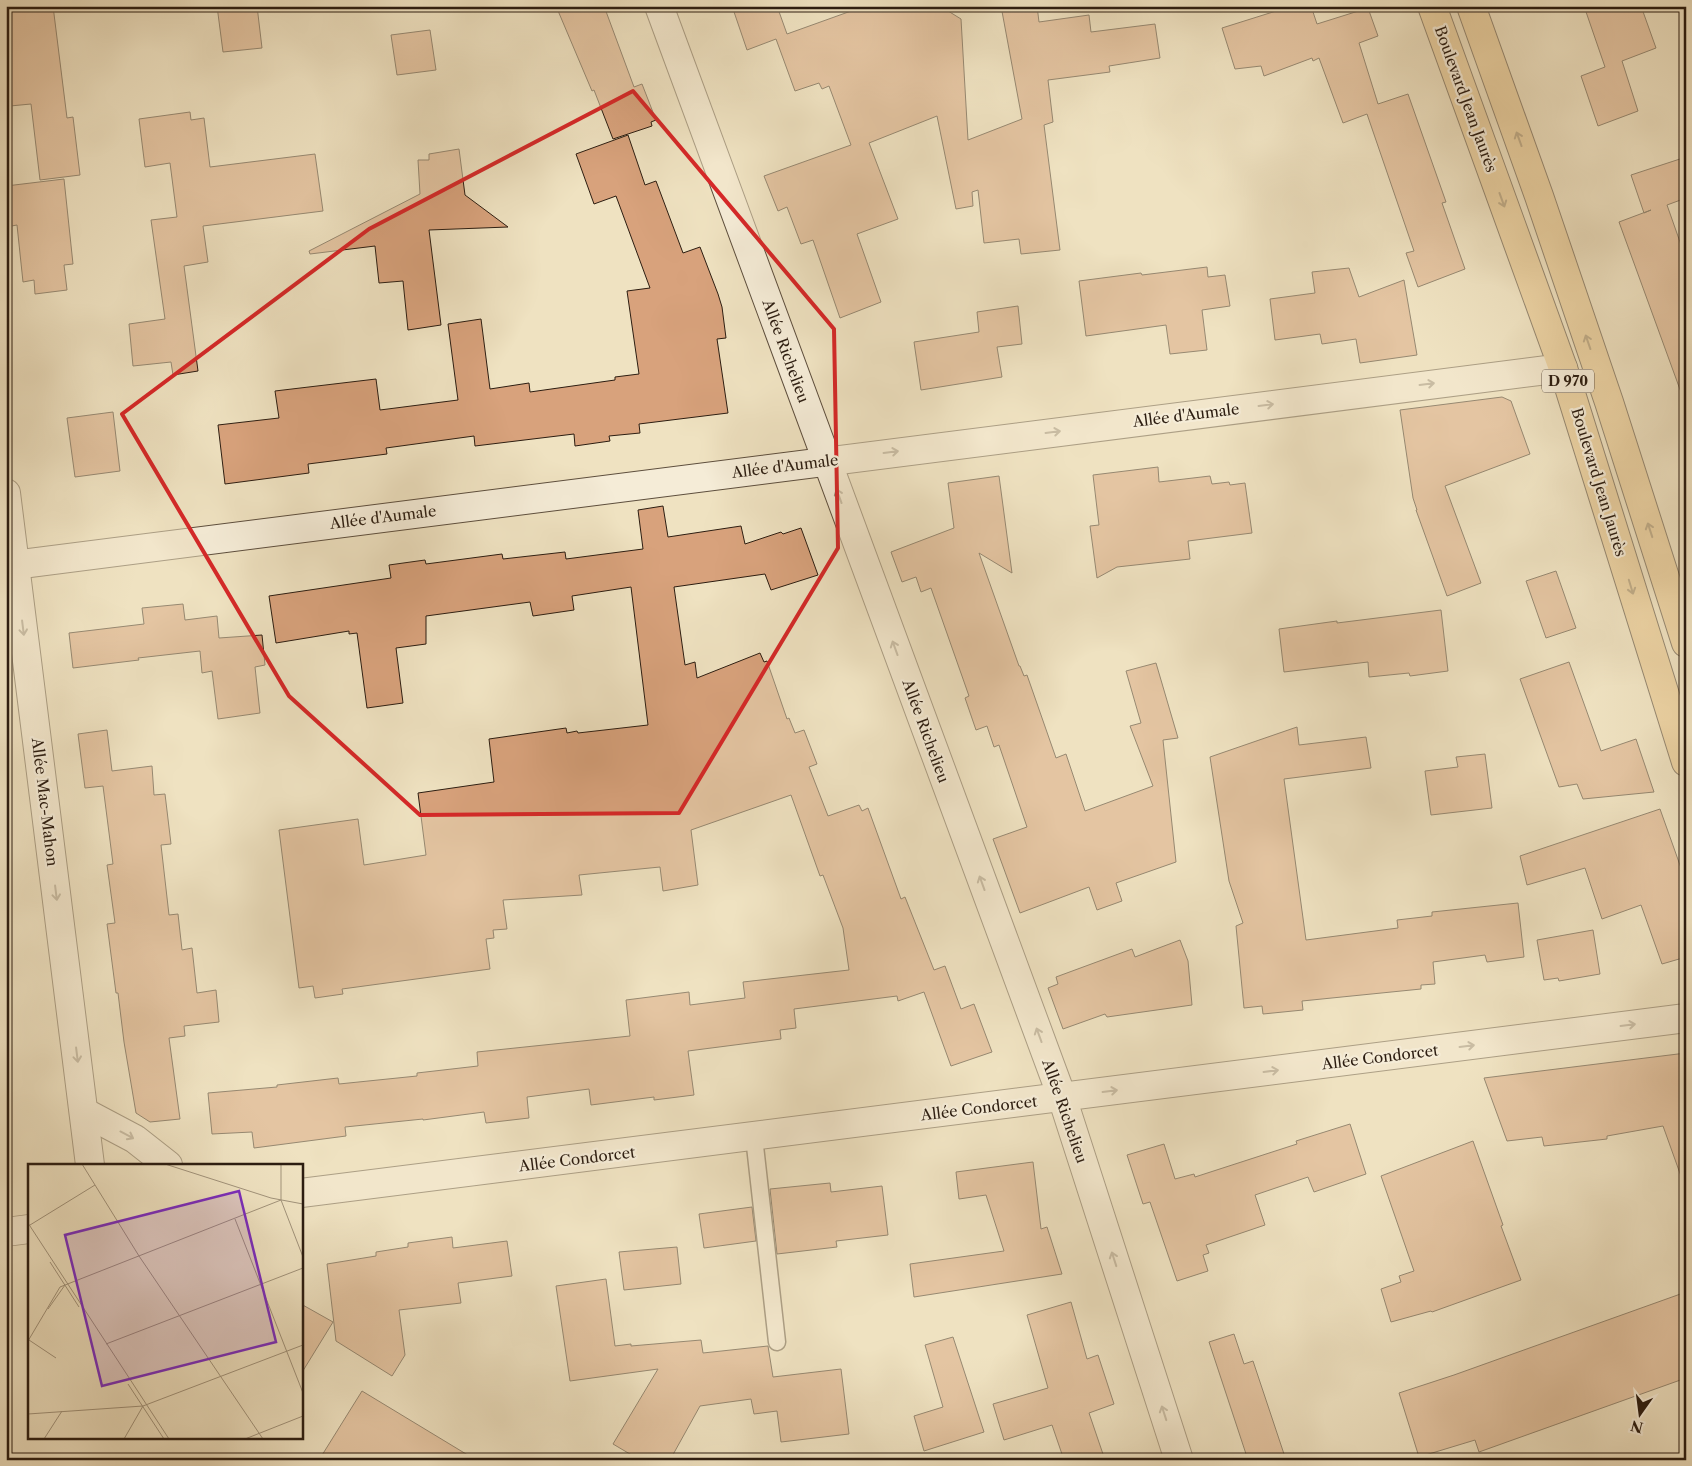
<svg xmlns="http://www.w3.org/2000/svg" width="1692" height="1466" font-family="'Libre Caslon Text',serif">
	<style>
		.building { fill: #d8a27c; stroke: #2c1d11 }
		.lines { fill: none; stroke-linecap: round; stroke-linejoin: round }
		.lane-casing { stroke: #5d4e3d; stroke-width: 19 }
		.street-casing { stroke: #5d4e3d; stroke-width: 30 }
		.primary-casing { stroke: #2c1d11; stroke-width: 30 }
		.lane { stroke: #f5ecd7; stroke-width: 16 }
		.street { stroke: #f5ecd7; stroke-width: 28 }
		.primary { stroke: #e8c180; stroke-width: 28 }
		.oneway { stroke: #8a6f48 }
		.oneway2 { stroke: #9b8f7e }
		.marked { fill: none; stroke: #d62828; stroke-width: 4; stroke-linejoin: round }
		.labels { text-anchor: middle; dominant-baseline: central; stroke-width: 4.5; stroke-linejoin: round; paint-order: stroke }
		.shield { fill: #f5ecd7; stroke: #685b4c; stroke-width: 1 }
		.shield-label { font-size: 14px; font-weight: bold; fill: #2c1d11 }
		.street-label { font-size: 15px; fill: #2c1d11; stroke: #f5ecd7 }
		.inset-road { fill: none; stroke: #a1937b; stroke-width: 1 }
		.view { fill: #7b2cbf; fill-opacity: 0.15; stroke: #7b2cbf; stroke-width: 2.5 }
		.inset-edge { fill: none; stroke: #2c1d11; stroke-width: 2.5 }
	</style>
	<rect width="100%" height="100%" fill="#efe2c1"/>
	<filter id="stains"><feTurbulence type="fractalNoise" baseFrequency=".004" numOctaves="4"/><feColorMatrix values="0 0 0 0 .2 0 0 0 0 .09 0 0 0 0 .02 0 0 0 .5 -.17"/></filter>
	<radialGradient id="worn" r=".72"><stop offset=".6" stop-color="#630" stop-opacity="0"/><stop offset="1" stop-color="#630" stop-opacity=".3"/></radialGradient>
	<g class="building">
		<polygon points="6,6 53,6 67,118 73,117 80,175 40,180 31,104 10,106 6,73"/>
		<polygon points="217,6 257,6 262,48 223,52"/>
		<polygon points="556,6 604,6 634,87 642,84 656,120 651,122 652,126 613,139 594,90 592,91"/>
		<polygon points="732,6 777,6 787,34 865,6 940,6 961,19 968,140 1022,119 1001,6 1037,6 1039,22 1089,15 1091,32 1155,24 1160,58 1109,66 1110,72 1048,80 1053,122 1044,125 1060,250 1021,254 1019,239 984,243 978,190 972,192 973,206 956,209 937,116 869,143 898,219 857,234 881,302 840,318 813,240 801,244 787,207 778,211 764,176 851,145 829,86 822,89 819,83 795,91 776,39 747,50"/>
		<polygon points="1292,6 1311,6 1317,24 1368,8 1378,36 1359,43 1378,104 1408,94 1446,202 1442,203 1465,269 1418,287 1406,253 1414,251 1367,114 1343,123 1319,58 1313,61 1312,58 1264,76 1261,66 1235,69 1222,28"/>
		<polygon points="1584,6 1641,6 1656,48 1622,61 1638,111 1598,126 1581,76 1605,67"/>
		<polygon points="430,30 436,70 397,75 391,35"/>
		<polygon points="190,112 191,120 204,118 210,167 315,154 323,211 203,226 208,262 184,266 198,371 173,375 171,362 133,366 129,324 165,319 151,220 177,217 170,163 145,167 139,119"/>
		<polygon points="628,135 645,185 656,181 683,253 700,247 718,294 722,307 726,338 717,339 728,413 639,424 640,433 609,436 610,441 575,446 574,434 475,446 474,436 386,448 387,454 308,464 309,473 225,484 218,425 279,418 275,391 376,379 380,410 458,400 448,324 481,319 490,389 529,383 530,392 615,380 615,377 639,374 627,291 650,288 616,196 594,204 576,154"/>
		<polygon points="459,149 465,195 508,227 429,230 441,325 408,330 403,281 379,283 375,246 310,254 309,251 420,194 418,160 429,160 429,154"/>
		<polygon points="1686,157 1686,198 1667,205 1686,259 1686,395 1682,395 1619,222 1651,210 1644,213 1631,175"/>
		<polygon points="64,179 73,264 64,265 67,290 35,294 34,280 23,282 17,225 6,227 6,186"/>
		<polygon points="1207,267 1208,277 1225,275 1230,306 1202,310 1207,350 1170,354 1166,325 1086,336 1079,281 1141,273 1142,275"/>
		<polygon points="1349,268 1359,297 1404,280 1417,355 1360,363 1356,339 1322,344 1320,334 1275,340 1270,299 1315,293 1312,272"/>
		<polygon points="1018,306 1022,344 997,347 1002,377 921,390 914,342 979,332 977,312"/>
		<polygon points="1502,397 1511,401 1530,454 1445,486 1481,583 1447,596 1416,510 1417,510 1413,498 1400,410"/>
		<polygon points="113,412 120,471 75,477 67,418"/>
		<polygon points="1158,467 1159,482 1210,476 1212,484 1229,482 1230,485 1245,483 1252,533 1188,541 1190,559 1117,567 1097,578 1090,526 1099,525 1093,475"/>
		<polygon points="999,476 1012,573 979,553 1019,666 1020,666 1024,676 1027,675 1056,758 1066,754 1085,811 1153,786 1130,726 1141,723 1126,671 1156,663 1178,738 1163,740 1176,862 1116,883 1122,901 1097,910 1089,887 1020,913 993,839 1027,827 999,745 994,747 987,726 976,730 965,698 969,696 931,588 921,592 916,577 902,582 891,552 954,528 948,483"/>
		<polygon points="663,506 668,537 741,526 745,544 781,532 783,534 801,528 818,575 771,590 765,574 674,587 685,665 695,662 697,678 760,653 764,662 767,661 787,719 789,718 795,733 804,730 817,764 809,767 828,816 859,805 862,811 868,808 901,899 905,897 934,970 945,966 961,1009 974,1004 992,1052 951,1066 924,992 898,1001 897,996 794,1009 796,1028 780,1030 781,1039 688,1051 694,1095 654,1100 654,1097 591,1105 589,1089 527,1097 529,1118 486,1123 484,1112 423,1120 423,1119 345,1127 346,1136 254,1148 252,1132 212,1134 208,1093 277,1087 277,1085 338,1078 339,1084 417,1076 417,1073 478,1066 477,1052 630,1036 626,1000 689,992 690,1005 745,998 743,982 849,970 843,928 823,875 820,876 791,795 691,830 698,885 663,891 660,867 579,875 582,895 503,900 507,929 493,930 494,938 486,939 490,969 342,989 343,994 315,998 313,986 299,988 279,830 358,819 364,865 426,855 418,793 494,782 489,739 566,728 567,733 577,731 578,733 648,725 631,587 572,596 574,610 533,616 530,602 426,616 426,644 396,648 403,703 367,708 357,633 349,634 349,631 276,643 269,596 391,578 389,565 425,560 426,564 502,554 503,559 565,552 566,559 643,549 638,510"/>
		<polygon points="1556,571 1576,628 1546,638 1526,581"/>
		<polygon points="183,604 185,620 217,616 219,638 262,635 265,665 255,667 260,713 218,719 212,671 202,673 200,651 138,658 139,660 73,668 69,633 144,624 142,608"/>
		<polygon points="1441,610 1448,671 1410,676 1409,673 1369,677 1368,662 1284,672 1279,629 1337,621 1337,623"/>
		<polygon points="1569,662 1601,751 1636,739 1654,792 1583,799 1577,784 1559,787 1520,679"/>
		<polygon points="1297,727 1299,745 1366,737 1371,768 1284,779 1306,940 1398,928 1397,920 1432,916 1432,912 1518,903 1524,957 1487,962 1485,955 1433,962 1435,984 1421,985 1421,989 1302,1001 1303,1010 1263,1014 1262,1006 1244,1008 1236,926 1243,923 1229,881 1210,757"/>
		<polygon points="107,730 112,771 152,766 154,795 165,794 171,844 161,845 169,915 178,914 182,950 192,948 197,993 216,990 219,1022 184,1026 185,1036 169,1038 180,1119 150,1122 136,1113 124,1042 118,993 116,993 107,924 115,923 107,865 113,864 103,786 85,788 78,734"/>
		<polygon points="1485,754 1492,808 1431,815 1425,771 1458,767 1456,757"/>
		<polygon points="1660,809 1686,882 1686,957 1662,964 1641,905 1602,919 1585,868 1527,885 1520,856"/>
		<polygon points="1593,930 1600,974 1559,981 1558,978 1544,980 1537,940"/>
		<polygon points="1180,940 1188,961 1192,1005 1107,1017 1105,1014 1063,1029 1048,988 1058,984 1056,977 1132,949 1135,957"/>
		<polygon points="1686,1053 1686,1179 1682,1179 1663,1126 1607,1136 1607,1139 1544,1146 1542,1137 1507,1141 1484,1078"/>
		<polygon points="1350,1124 1366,1174 1314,1192 1308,1177 1255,1195 1265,1225 1206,1245 1209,1253 1203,1255 1208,1271 1177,1281 1150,1202 1143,1204 1127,1155 1164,1144 1175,1179 1194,1174 1195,1177 1297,1144 1296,1141"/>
		<polygon points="1473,1141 1503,1225 1501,1226 1521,1280 1432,1312 1431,1311 1391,1322 1381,1289 1401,1282 1399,1276 1414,1271 1381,1176"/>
		<polygon points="1033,1162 1041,1229 1047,1227 1062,1274 914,1297 910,1264 1004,1251 986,1195 959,1199 956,1172"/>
		<polygon points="830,1183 831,1192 882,1186 888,1235 836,1241 837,1247 777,1254 770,1189"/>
		<polygon points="752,1207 756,1241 704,1248 699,1214"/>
		<polygon points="452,1237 453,1248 507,1241 512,1276 458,1283 461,1303 399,1310 405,1355 392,1376 336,1341 327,1264 376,1256 376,1252 408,1247 408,1243"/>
		<polygon points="677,1247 681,1284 624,1290 619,1252"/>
		<polygon points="606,1279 615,1346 631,1344 631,1346 701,1340 703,1353 768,1346 773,1377 841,1369 849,1434 781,1442 777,1411 754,1414 751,1399 700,1406 670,1460 640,1460 613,1444 658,1369 570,1381 556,1286"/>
		<polygon points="1686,1292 1686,1378 1479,1452 1475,1440 1419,1457 1399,1393 1454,1375"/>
		<polygon points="1071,1302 1087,1359 1098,1355 1114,1404 1089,1413 1105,1460 1064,1460 1052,1425 1004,1440 993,1404 1048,1388 1027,1315"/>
		<polygon points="301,1304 333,1322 301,1374"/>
		<polygon points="1234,1334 1244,1364 1253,1361 1286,1460 1248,1460 1209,1342"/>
		<polygon points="953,1337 984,1432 924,1451 914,1416 943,1407 925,1345"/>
		<polygon points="362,1391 476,1460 319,1460"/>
	</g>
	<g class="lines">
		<defs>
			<polyline id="lane" points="754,1137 777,1342"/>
			<g id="street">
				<polyline points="659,6 1062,1097 1179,1460"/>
				<polyline points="6,493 90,1165"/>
				<polyline points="6,566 1563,368"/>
				<polyline points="84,1112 135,1139 168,1165"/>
				<polyline points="301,1193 1686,1018"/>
				<polyline points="6,1232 29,1229"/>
			</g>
			<g id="primary">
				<polyline points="1432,6 1563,368 1686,762"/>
				<polyline points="1471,6 1539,196 1609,402 1686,643"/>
			</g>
		</defs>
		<use href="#lane" class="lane-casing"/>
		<use href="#street" class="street-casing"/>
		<use href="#primary" class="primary-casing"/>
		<use href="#lane" class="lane"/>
		<use href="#street" class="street"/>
		<use href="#primary" class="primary"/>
	</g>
	<defs><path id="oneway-shaft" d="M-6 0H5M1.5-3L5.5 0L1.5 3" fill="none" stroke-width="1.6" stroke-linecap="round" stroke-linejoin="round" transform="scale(1.25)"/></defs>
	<g class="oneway">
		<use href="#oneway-shaft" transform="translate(1519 139) rotate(-110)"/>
		<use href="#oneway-shaft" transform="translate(1502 200) rotate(70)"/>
		<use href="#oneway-shaft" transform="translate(1588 342) rotate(-109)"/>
		<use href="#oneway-shaft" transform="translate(1650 530) rotate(-108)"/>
		<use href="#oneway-shaft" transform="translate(1631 587) rotate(73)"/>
	</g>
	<g class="oneway2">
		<use href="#oneway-shaft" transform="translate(1427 384) rotate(-7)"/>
		<use href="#oneway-shaft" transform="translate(1266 405) rotate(-7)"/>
		<use href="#oneway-shaft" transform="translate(1053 432) rotate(-7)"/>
		<use href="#oneway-shaft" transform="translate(891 452) rotate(-7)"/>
		<use href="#oneway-shaft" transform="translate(839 496) rotate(-110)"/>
		<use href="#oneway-shaft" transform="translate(23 628) rotate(83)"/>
		<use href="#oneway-shaft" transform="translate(895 648) rotate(-110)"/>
		<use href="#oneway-shaft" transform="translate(982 883) rotate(-110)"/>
		<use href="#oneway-shaft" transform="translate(56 893) rotate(83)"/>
		<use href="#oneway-shaft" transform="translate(1628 1025) rotate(-7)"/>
		<use href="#oneway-shaft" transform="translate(1039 1035) rotate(-110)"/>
		<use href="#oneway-shaft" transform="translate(1467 1046) rotate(-7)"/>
		<use href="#oneway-shaft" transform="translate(77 1055) rotate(83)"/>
		<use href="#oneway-shaft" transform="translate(1271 1071) rotate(-7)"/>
		<use href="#oneway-shaft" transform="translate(1110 1091) rotate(-7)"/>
		<use href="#oneway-shaft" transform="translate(127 1135) rotate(28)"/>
		<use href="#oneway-shaft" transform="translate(1114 1259) rotate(-108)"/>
		<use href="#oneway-shaft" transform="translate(1164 1413) rotate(-108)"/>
	</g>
	<path d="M0 0H1692V1466H0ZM633,91L834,329L838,548L679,813L420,815L289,696L122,414L369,229Z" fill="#efe2c1" fill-opacity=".55" fill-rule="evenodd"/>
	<path class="marked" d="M633,91L834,329L838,548L679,813L420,815L289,696L122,414L369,229Z"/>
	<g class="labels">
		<rect class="shield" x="1542" y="369.5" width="52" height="23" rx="4"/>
		<g class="shield-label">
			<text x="1568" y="381">D 970</text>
		</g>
		<g class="street-label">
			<text transform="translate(1466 99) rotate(70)">Boulevard Jean Jaurès</text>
			<text transform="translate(786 351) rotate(70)">Allée Richelieu</text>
			<text transform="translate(1186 415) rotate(-7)">Allée d'Aumale</text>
			<text transform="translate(785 466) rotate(-7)">Allée d'Aumale</text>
			<text transform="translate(1599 482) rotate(73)">Boulevard Jean Jaurès</text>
			<text transform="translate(383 517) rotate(-7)">Allée d'Aumale</text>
			<text transform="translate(926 731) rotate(70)">Allée Richelieu</text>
			<text transform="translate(45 802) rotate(83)">Allée Mac-Mahon</text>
			<text transform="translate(1380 1057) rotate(-7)">Allée Condorcet</text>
			<text transform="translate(979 1108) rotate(-7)">Allée Condorcet</text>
			<text transform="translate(1065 1111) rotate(71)">Allée Richelieu</text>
			<text transform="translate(577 1159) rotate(-7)">Allée Condorcet</text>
		</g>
	</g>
	<g transform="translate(28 1164)">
		<rect width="275" height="275" fill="#efe2c1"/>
		<path class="inset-road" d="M54,0L111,92L235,275M137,0L243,34L275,40M253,0V36L275,93M207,55L275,229M0,59L141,275M2,61L67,21M22,98L51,143M20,145L37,121M1,176L28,194M0,177L32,123L253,36M78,180L275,104M100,220L136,275M0,250L115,242L275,181M16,275L34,247M96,275L115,242M217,275L275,252"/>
		<path class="view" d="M211,27L248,178L74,222L37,71Z"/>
		<rect width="275" height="275" class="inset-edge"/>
	</g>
	<rect width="1692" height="1466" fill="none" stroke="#efe2c1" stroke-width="25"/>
	<rect x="8" y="8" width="1677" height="1451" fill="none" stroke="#2c1d11" stroke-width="2.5"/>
	<rect x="12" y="12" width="1667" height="1441" fill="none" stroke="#2c1d11"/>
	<g transform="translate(1640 1414) rotate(194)" stroke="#f5ecd7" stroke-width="4" paint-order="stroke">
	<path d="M0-4L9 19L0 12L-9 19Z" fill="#2c1d11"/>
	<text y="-8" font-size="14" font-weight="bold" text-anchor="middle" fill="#2c1d11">N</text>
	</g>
	<rect width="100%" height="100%" filter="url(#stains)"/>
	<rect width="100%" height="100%" fill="url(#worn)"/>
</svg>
